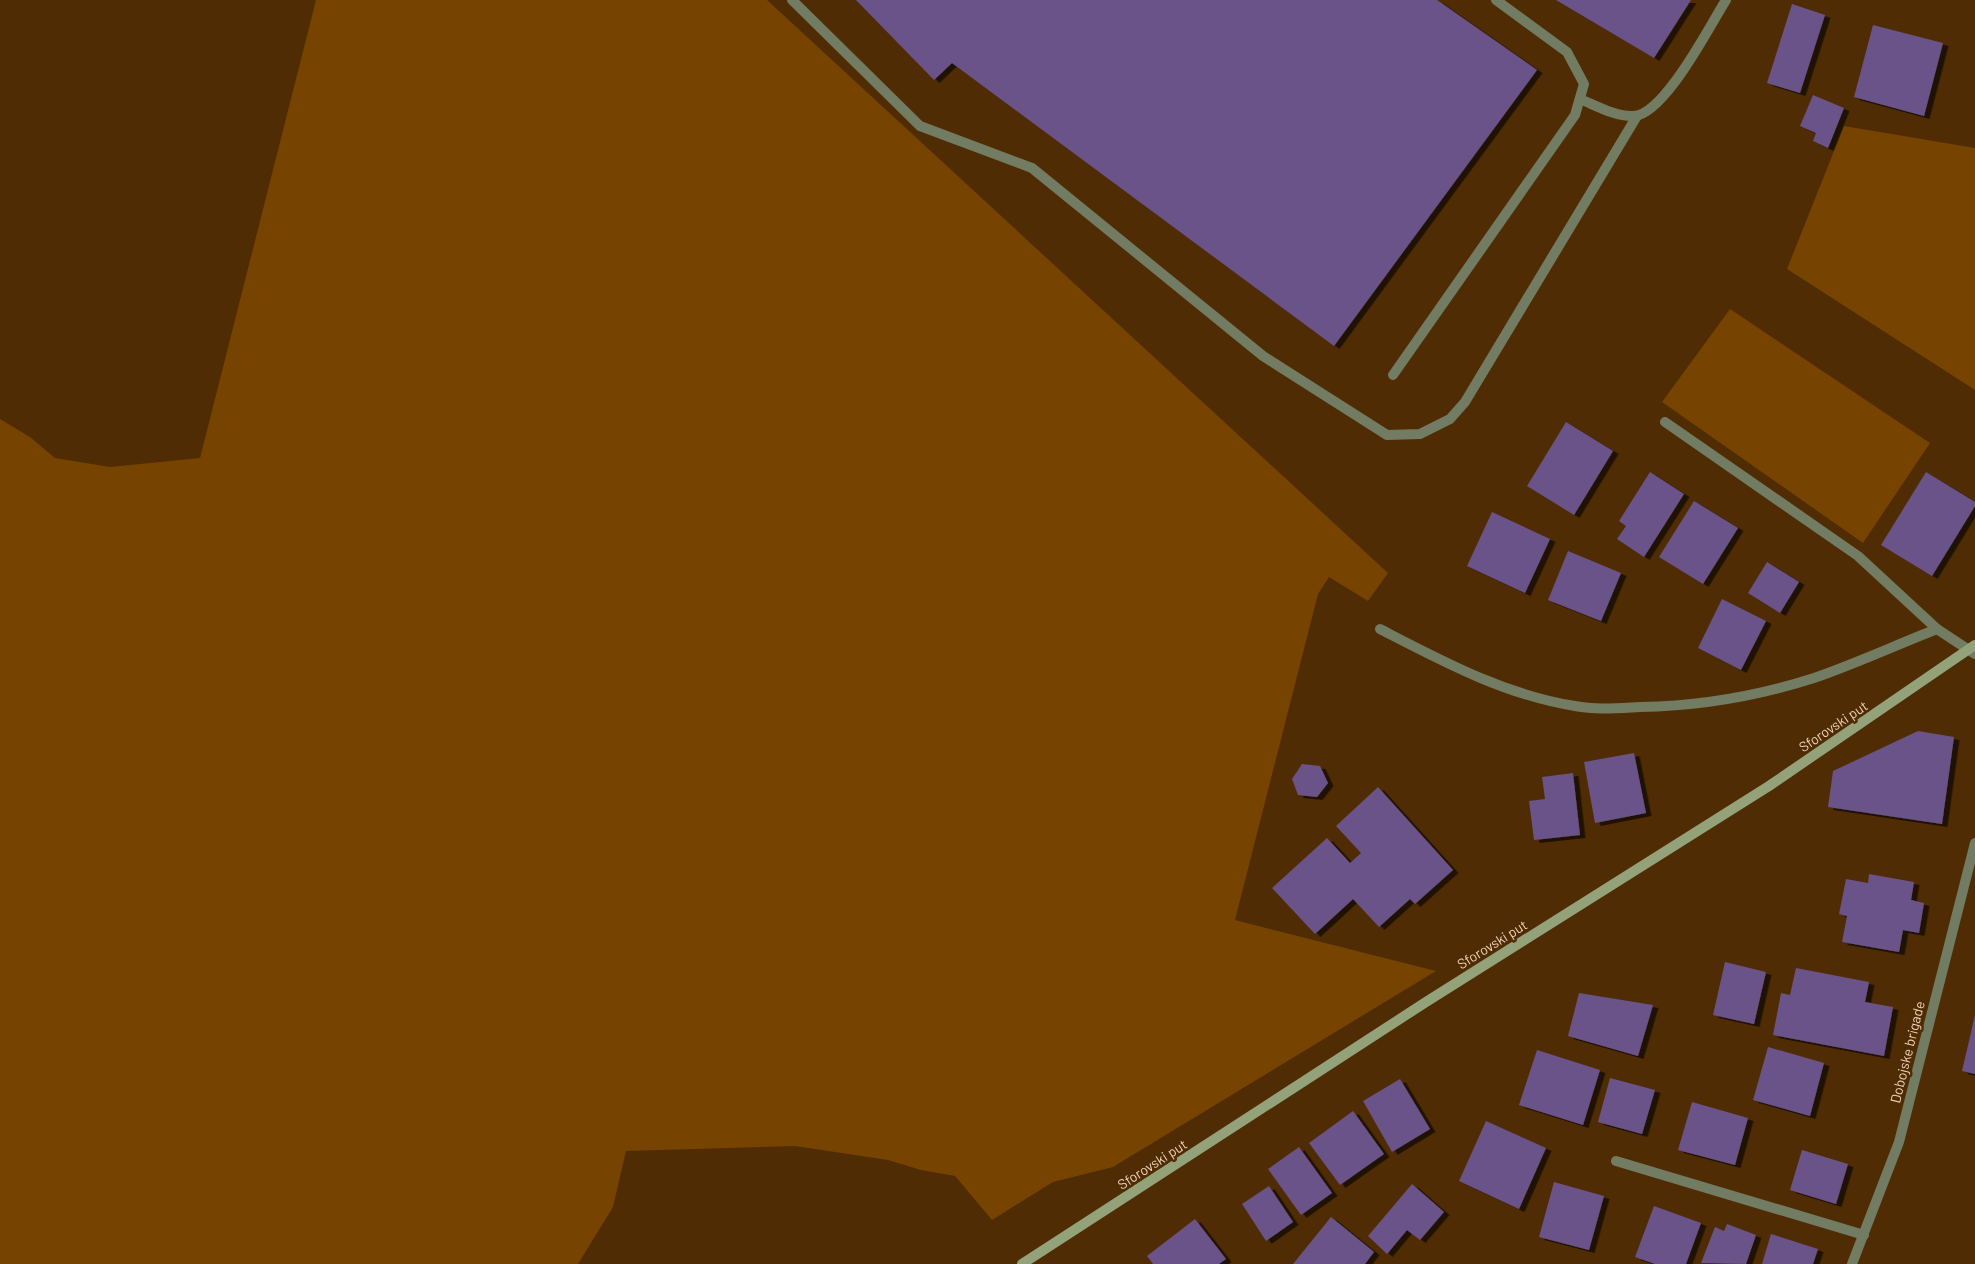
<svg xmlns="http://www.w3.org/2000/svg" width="1975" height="1264" font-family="Barlow,sans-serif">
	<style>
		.green { fill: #764301 }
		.building { fill: #6a5288; filter: url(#shadow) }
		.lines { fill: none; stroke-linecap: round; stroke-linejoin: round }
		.lane { stroke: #727c62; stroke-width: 10 }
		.street { stroke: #727c62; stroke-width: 10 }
		.secondary { stroke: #94a279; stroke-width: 10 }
		.labels { text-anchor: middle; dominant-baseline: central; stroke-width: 5; stroke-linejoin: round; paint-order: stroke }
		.street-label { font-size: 14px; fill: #eed3bb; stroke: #4f2c04 }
	</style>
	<defs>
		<filter id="shadow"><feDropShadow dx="5.5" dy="3" stdDeviation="0" flood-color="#0009"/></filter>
	</defs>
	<rect width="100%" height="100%" fill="#4f2c04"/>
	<g class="green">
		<polygon points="316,0 767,0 1388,573 1368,601 1329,577 1318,594 1235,920 1436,971 1113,1167 1053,1182 992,1220 955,1176 921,1170 888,1160 795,1146 626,1151 613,1207 578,1264 0,1264 0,419 30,437 55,458 110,467 200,458"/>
		<polygon points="1844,126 1975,148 1975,390 1787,269"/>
		<polygon points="1730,309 1930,443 1863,543 1662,402"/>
	</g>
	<g class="building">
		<polygon points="856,0 1437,0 1537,70 1334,346 952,63 934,80"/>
		<polygon points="1556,0 1691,0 1654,58"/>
		<polygon points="1792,4 1825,15 1800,93 1767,83"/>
		<polygon points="1873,25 1943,43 1924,116 1854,97"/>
		<polygon points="1813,95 1844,108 1828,148 1813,141 1816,133 1800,126"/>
		<polygon points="1566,422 1613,451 1574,515 1527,486"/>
		<polygon points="1650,472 1684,494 1644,557 1617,539 1626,526 1619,521"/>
		<polygon points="1926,472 1975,502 1975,506 1932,576 1881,545"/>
		<polygon points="1694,501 1738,528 1703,584 1659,557"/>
		<polygon points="1492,512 1550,539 1525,593 1467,566"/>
		<polygon points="1568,551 1621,573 1601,621 1548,600"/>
		<polygon points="1767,562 1799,582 1780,613 1748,593"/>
		<polygon points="1722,599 1766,621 1741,670 1698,648"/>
		<polygon points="1918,731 1954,737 1942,824 1828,807 1833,771"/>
		<polygon points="1634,753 1646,813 1595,823 1584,762"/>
		<polygon points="1302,764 1320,766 1328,783 1317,797 1298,795 1292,779"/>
		<polygon points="1573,773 1580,835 1534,840 1529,801 1545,799 1542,777"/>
		<polygon points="1378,787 1453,870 1415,904 1410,899 1379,927 1353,899 1315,934 1272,888 1327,838 1350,863 1361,853 1336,826"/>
		<polygon points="1869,874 1914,882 1911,900 1924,903 1919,933 1903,930 1899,952 1842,942 1847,916 1839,914 1846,879 1868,883"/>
		<polygon points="1725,962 1766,972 1754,1024 1713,1015"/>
		<polygon points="1796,968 1869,982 1865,1002 1893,1007 1884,1056 1773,1035 1781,993 1790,995"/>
		<polygon points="1579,993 1653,1005 1638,1056 1568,1036"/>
		<polygon points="1975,1015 1975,1074 1962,1071"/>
		<polygon points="1768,1047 1824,1063 1810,1116 1753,1100"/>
		<polygon points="1537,1050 1600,1070 1583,1125 1519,1105"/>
		<polygon points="1610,1078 1655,1090 1642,1134 1598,1122"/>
		<polygon points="1400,1079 1430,1129 1392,1152 1363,1101"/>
		<polygon points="1692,1102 1748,1118 1735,1165 1678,1150"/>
		<polygon points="1353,1111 1384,1154 1340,1185 1309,1143"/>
		<polygon points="1486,1121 1546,1148 1519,1209 1459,1181"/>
		<polygon points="1299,1147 1332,1193 1301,1215 1268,1169"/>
		<polygon points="1802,1150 1848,1164 1836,1204 1790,1190"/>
		<polygon points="1554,1182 1604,1196 1589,1250 1539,1237"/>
		<polygon points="1412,1184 1444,1212 1420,1240 1407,1230 1387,1254 1368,1236"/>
		<polygon points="1269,1186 1293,1222 1266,1241 1242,1204"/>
		<polygon points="1654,1206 1701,1223 1686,1264 1655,1264 1635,1257"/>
		<polygon points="1331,1217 1374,1252 1365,1264 1293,1264"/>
		<polygon points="1195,1219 1226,1259 1219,1264 1153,1264 1147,1256"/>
		<polygon points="1727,1224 1756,1235 1746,1264 1701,1263 1715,1227 1724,1231"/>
		<polygon points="1771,1234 1818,1249 1813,1264 1762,1264"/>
	</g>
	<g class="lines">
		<g class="lane">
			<polyline points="792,0 920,126 1032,168 1263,356 1387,435 1420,434 1450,419 1465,402 1637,116"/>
			<path d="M1580,99C1597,106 1616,117 1634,116C1665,114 1710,25 1726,0"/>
			<polyline points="1393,375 1575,115 1584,84 1567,52 1496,0"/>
		</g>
		<g class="street">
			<polyline points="1665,422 1858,556 1937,629 1975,654"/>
			<path d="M1380,629C1442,661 1505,695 1575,706C1596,710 1619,708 1640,707C1698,706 1758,696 1814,678C1855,664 1896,645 1937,629"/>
			<polyline points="1616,1161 1864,1235"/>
			<polyline points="1852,1264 1899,1142 1975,843"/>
		</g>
		<polyline class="secondary" points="1022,1264 1426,1002 1769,786 1975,645"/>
	</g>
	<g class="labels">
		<g class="street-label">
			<text transform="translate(1833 726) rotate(-34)">Sforovski put</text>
			<text transform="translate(1492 944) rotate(-32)">Sforovski put</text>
			<text transform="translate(1907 1052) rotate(-76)">Dobojske brigade</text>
			<text transform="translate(1152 1164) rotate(-33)">Sforovski put</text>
		</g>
	</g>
</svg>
